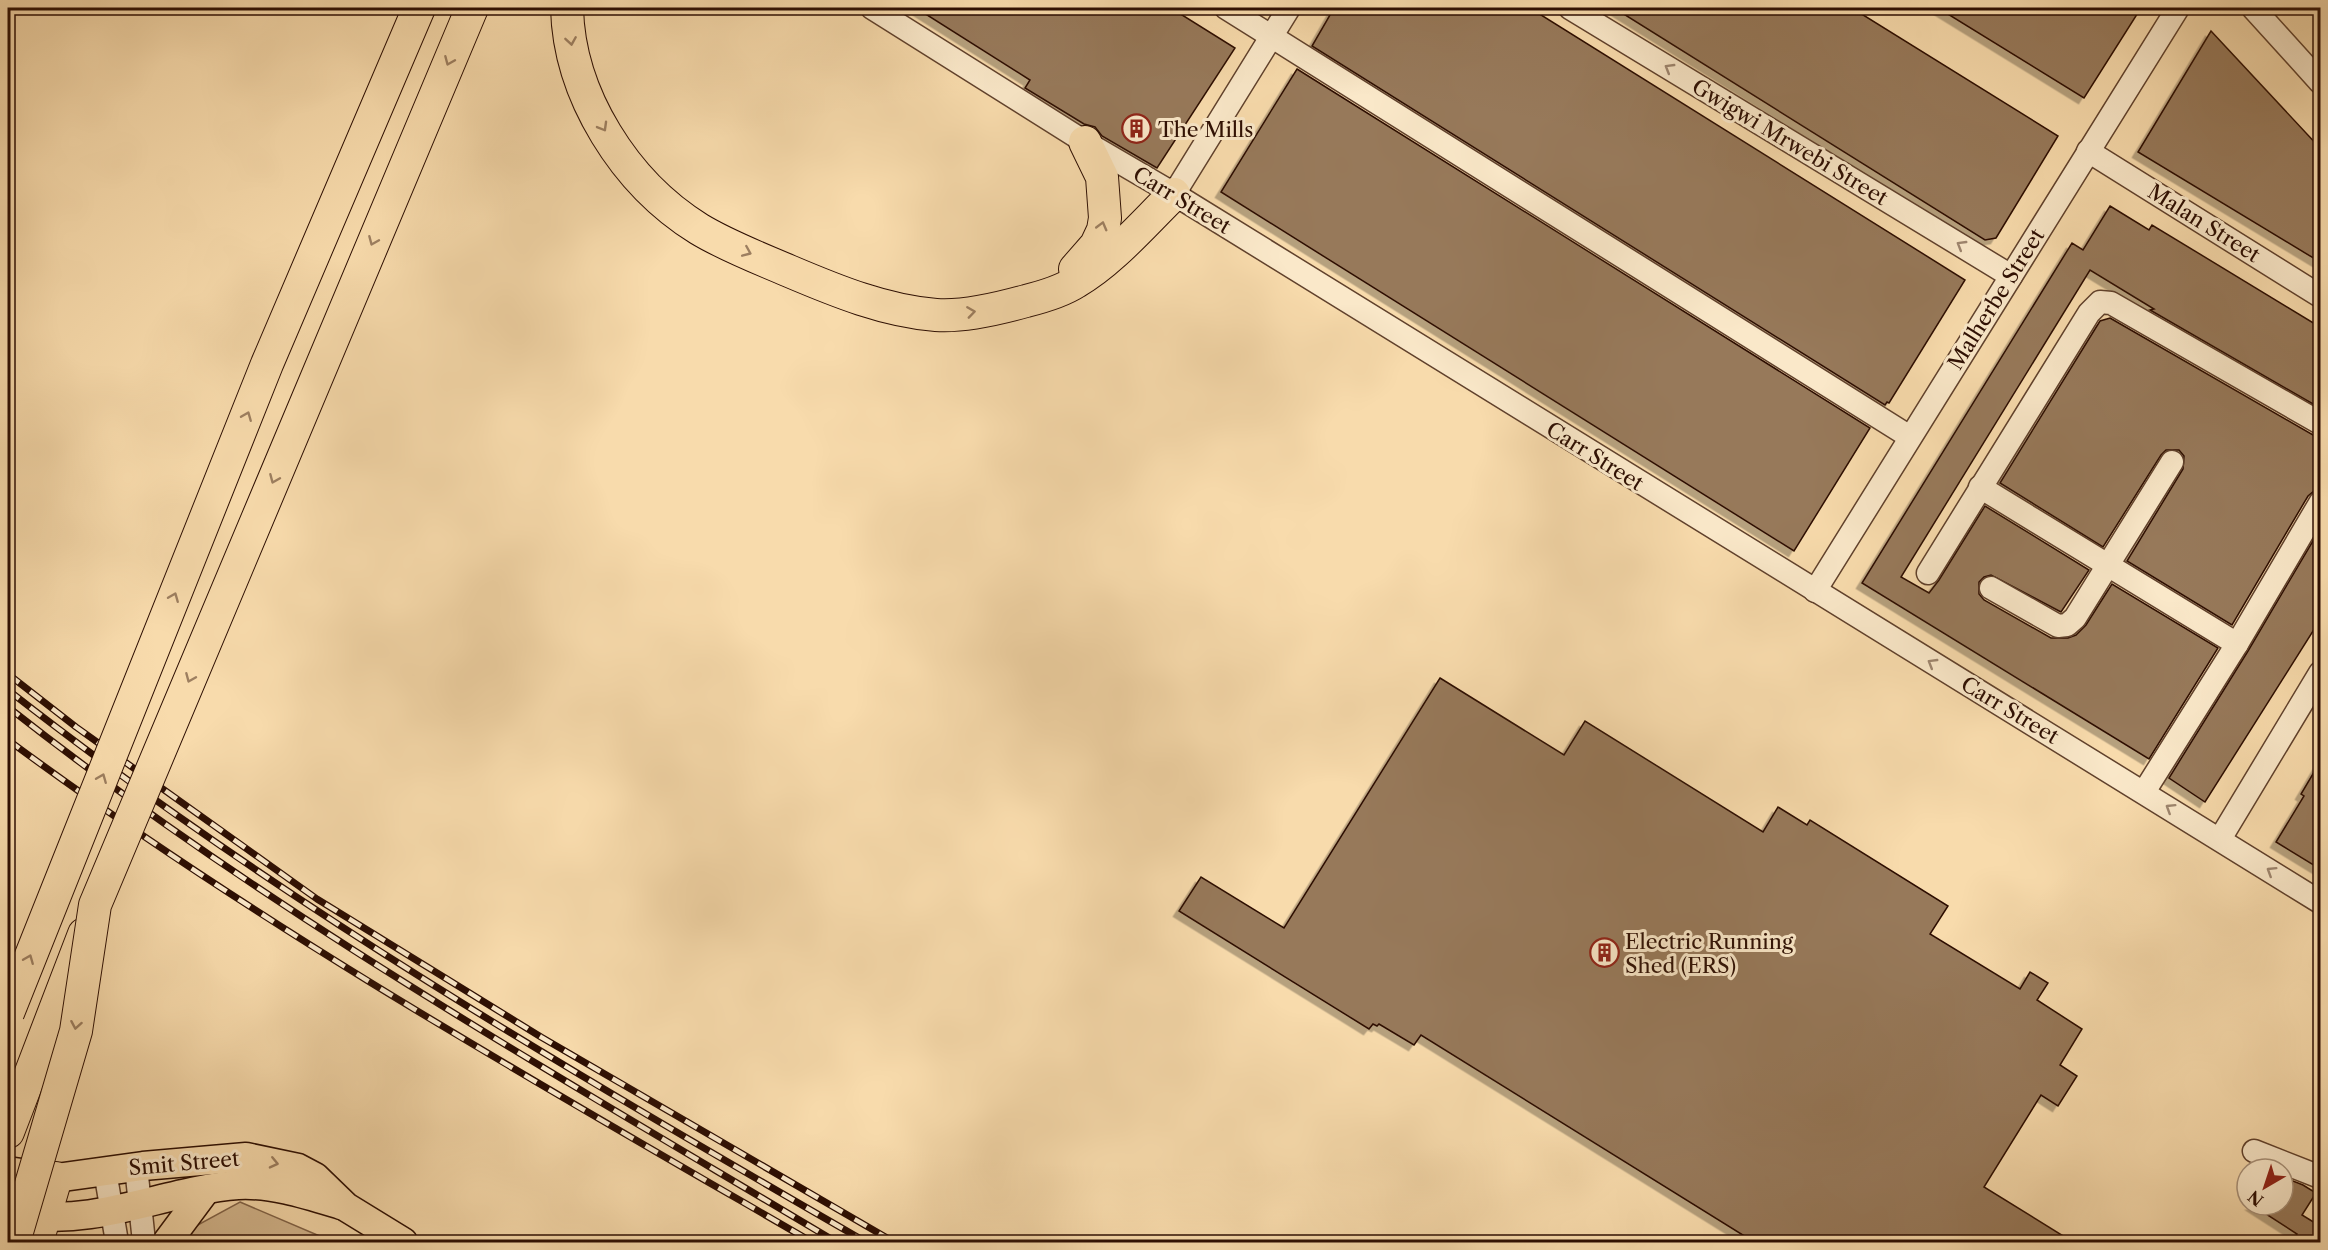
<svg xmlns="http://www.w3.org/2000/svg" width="2328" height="1250" font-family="'Libre Caslon Text',serif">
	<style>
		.green { fill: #d5b88f; stroke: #816348; stroke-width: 1.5 }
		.building { fill: #97795a; stroke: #2d0e02; stroke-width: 1.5; filter: url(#shadow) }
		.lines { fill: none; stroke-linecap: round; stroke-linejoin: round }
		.minor-casing { stroke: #60412c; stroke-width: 25 }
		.major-casing { stroke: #2d0e02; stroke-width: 31 }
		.highway-casing { stroke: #2d0e02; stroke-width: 34 }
		.minor { stroke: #fae8c9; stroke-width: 22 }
		.major { stroke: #f8dbac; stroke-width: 28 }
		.highway { stroke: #f8dbac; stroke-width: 32 }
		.rail-casing { stroke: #2d0e02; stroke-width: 7 }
		.rail { stroke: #fae8c9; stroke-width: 4.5; stroke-dasharray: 14; stroke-linecap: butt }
		.highway-bridge-casing { stroke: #2d0e02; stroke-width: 34; stroke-linecap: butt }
		.highway-bridge { stroke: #f8dbac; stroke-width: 32 }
		.oneway { stroke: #9d7f60 }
		.oneway2 { stroke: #9e866f }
		.labels { text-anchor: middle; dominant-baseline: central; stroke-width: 6; stroke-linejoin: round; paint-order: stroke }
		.poi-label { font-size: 21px; fill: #2d0e02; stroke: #fae8c9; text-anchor: start }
		.street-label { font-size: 21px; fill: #2d0e02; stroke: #fae8c9 }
	</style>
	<defs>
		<filter id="shadow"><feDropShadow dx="-5.5" dy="5.5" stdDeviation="0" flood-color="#0004"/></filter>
	</defs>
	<rect width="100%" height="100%" fill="#f8dbac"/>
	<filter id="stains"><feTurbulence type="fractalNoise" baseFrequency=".00333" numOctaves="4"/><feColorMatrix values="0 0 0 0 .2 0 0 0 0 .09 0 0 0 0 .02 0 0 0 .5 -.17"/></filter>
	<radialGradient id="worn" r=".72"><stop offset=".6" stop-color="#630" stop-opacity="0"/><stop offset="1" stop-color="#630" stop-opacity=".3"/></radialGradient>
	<polygon class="green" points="240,1202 329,1240 333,1242 187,1242 194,1227"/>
	<g class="building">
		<polygon points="916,8 1171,8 1235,48 1157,168 1102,136 1095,127 1084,124 1025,88 1030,80"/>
		<polygon points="1334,8 1530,8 1965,280 1889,403 1887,402 1885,405 1312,46"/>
		<polygon points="1614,8 1852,8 2058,136 1996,238 1985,240"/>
		<polygon points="1938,8 2141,8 2084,98"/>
		<polygon points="2211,31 2320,148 2320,262 2138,152"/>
		<polygon points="1297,69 1870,428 1794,551 1221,192"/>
		<polygon points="2110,206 2149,230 2152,225 2320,327 2320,408 2150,310 2154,309 2090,270 1901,577 1929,593 1939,580 1985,506 2089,570 2061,612 1991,575 1984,577 1979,582 1979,594 1984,600 2051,638 2068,638 2076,635 2086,625 2112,584 2218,648 2149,759 1862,583 2072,243 2083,250"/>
		<polygon points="2110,318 2313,435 2320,436 2320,490 2314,491 2308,496 2232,625 2127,561 2183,469 2184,456 2179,450 2166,450 2161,455 2103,547 2000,483 2100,321"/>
		<polygon points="2320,529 2320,620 2205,802 2169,778 2248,651"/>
		<polygon points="1440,678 1564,755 1585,721 1763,832 1778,807 1807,825 1810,820 1948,906 1930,934 2020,989 2030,972 2048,983 2037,1000 2082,1029 2060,1065 2077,1076 2058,1106 2041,1095 1984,1187 2073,1242 1754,1242 1421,1035 1414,1045 1379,1024 1377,1026 1373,1024 1369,1029 1179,911 1201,877 1284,928"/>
		<polygon points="2320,762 2320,869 2276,842 2304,796 2301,794"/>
		<polygon points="2283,1177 2303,1185 2316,1193 2302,1215 2320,1226 2320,1242 2292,1242 2297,1234 2252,1205 2283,1205"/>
	</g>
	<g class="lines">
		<defs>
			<g id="minor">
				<polyline points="872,8 1085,142 1174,194 2320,902"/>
				<polyline points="1226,8 1910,437"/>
				<polyline points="1570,8 2011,276"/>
				<polyline points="2253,8 2320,82"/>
				<polyline points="2088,151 2320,296"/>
				<polyline points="1174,194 1289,8"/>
				<polyline points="1980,487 2237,644"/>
				<polyline points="1928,573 2089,313 2100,302 2111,303 2320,423"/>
				<polyline points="1991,588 2058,626 2067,625 2075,618 2172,462"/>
				<polyline points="1815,591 2178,8"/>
				<polyline points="2144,792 2237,644 2320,503"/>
				<polyline points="2220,839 2320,673"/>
				<polyline points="2254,1151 2320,1177"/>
				<polyline points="136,1167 144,1242"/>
				<polyline points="105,1171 117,1242"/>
			</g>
			<g id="major">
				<polyline points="8,1171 56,1178 143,1166 246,1157 298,1168 315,1177 346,1207 403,1242"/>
				<path d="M24,1214C96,1227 167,1190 238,1185C272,1183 308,1195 341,1205"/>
				<polyline points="167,1242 205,1191"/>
			</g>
			<g id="highway">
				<path d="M567,8C569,95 625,183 699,229C727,246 759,258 789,271C836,291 885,311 936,315C962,317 1001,308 1026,301C1042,297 1062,291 1076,282C1112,261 1144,223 1174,194"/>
				<polyline points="1075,269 1096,245 1103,230 1105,218 1102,177 1085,142"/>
				<polyline points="8,1132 84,934"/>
				<polyline points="37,1242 56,1178"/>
			</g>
		</defs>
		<use href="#minor" class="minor-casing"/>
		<use href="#major" class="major-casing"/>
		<use href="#highway" class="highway-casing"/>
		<use href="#minor" class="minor"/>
		<use href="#major" class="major"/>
		<use href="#highway" class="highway"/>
		<defs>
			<g id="rail">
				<polyline points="8,674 76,727 317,899 541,1037 894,1242"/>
				<path d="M8,690C276,900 571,1072 866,1242"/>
				<path d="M8,707C266,911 555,1074 836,1242"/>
				<path d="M8,740C262,928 539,1084 812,1242"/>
			</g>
		</defs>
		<use href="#rail" class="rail-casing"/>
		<use href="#rail" class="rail"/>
		<defs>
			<g id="highway-bridge">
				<polyline points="8,1013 267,364 419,8"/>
				<polyline points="14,1242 76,1031 95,905 472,8"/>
			</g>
		</defs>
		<use href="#highway-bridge" class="highway-bridge-casing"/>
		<use href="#highway-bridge" class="highway-bridge"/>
	</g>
	<defs><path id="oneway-chevron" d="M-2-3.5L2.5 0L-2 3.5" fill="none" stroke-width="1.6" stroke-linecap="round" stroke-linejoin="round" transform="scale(1.5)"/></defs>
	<g class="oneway">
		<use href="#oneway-chevron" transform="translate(571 41) rotate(81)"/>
		<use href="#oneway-chevron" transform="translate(449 61) rotate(113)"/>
		<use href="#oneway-chevron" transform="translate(603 127) rotate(60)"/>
		<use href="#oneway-chevron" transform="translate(1102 226) rotate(-75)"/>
		<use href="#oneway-chevron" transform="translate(373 241) rotate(113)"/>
		<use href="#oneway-chevron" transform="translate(747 252) rotate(23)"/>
		<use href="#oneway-chevron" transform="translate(971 312) rotate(-8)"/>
		<use href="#oneway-chevron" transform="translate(247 416) rotate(-68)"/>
		<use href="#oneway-chevron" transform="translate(274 479) rotate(113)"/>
		<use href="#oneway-chevron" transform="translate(174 597) rotate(-68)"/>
		<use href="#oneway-chevron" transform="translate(190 678) rotate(113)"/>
		<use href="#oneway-chevron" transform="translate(102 778) rotate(-68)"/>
		<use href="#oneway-chevron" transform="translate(29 959) rotate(-68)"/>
		<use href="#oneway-chevron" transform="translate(76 1025) rotate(100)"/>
		<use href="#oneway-chevron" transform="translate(274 1163) rotate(13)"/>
	</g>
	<g class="oneway2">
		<use href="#oneway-chevron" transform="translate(1669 68) rotate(-149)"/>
		<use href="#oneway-chevron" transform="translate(1961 245) rotate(-149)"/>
		<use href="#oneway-chevron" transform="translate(1932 663) rotate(-149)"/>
		<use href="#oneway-chevron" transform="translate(2170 808) rotate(-148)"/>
		<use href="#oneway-chevron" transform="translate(2271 871) rotate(-148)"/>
	</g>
	<defs>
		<symbol id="building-ring" viewBox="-11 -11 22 22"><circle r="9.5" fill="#fae8c9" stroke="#8f2418" stroke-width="1.5"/><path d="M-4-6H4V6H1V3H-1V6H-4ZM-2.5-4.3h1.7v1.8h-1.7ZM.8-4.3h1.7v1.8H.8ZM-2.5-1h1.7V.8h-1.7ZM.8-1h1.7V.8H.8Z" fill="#8f2418"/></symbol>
	</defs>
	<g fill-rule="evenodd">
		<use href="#building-ring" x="1120" y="112" width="33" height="33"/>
		<use href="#building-ring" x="1588" y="936" width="33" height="33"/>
	</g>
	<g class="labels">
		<g class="poi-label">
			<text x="1158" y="129">The Mills</text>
			<text x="1625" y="941">Electric Running<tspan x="1625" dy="24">Shed (ERS)</tspan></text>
		</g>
		<g class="street-label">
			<text transform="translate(1790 142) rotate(31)">Gwigwi Mrwebi Street</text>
			<text transform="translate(1182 200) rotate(31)">Carr Street</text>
			<text transform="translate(2204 223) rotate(32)">Malan Street</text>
			<text transform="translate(1996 299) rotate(-58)">Malherbe Street</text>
			<text transform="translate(1595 456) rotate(32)">Carr Street</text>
			<text transform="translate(2010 710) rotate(31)">Carr Street</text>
			<text transform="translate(184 1163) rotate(-5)">Smit Street</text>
		</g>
	</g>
	<rect width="2328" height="1250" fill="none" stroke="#f8dbac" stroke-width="30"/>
	<rect x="9" y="9" width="2310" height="1232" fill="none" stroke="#2d0e02" stroke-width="3"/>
	<rect x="15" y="15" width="2298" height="1220" fill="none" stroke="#2d0e02" stroke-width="1.5"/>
	<g transform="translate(2265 1187) rotate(219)"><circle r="28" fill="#fae8c9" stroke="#a89179" stroke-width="1.5"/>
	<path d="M0-4.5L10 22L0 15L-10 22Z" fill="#8f2418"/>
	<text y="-9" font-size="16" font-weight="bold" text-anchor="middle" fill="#2d0e02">N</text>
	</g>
	<rect width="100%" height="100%" filter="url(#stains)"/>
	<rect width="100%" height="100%" fill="url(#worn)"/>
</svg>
